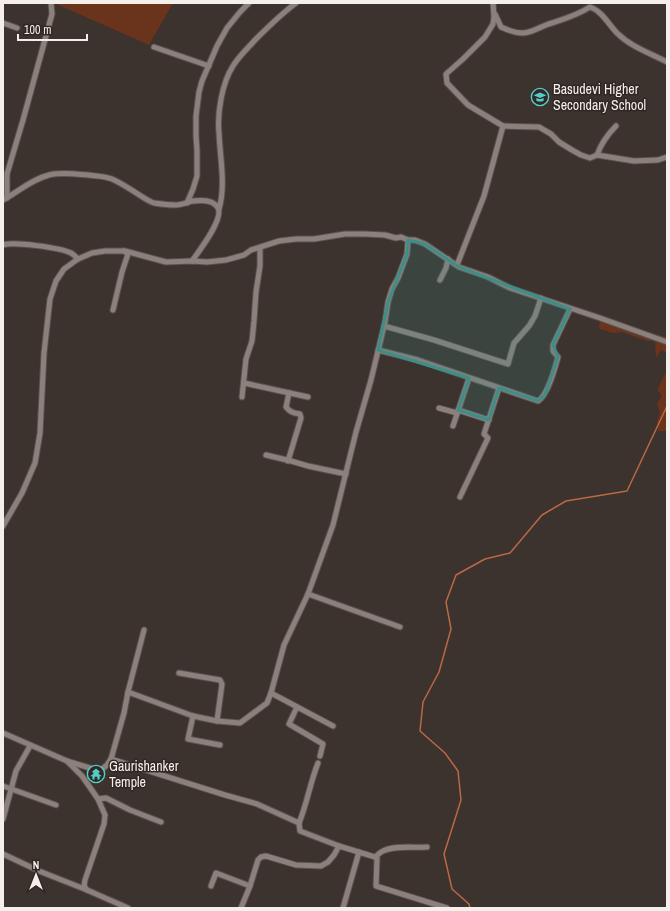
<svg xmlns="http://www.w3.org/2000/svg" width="670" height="911" font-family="'Archivo Narrow',sans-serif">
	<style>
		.green { fill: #69331c }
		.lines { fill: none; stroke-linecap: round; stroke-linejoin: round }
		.stream { stroke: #bb6845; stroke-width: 1.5 }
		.minor-casing { stroke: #59514e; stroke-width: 7 }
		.minor { stroke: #8c807c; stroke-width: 5 }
		.marked { fill: #3d8e87; fill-opacity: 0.2; stroke: #3d8e87; stroke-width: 3; stroke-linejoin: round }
		.labels { text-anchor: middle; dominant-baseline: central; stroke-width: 3; stroke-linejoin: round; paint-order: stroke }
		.poi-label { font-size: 14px; fill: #f5efec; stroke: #312824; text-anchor: start }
	</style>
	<rect width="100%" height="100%" fill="#3c322e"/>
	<g class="green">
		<polygon points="54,3 173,3 149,45"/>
		<polygon points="600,318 624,323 646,332 667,337 667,353 661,350 656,358 655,341 647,341 622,332 613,333 599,329"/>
		<polygon points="667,370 667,431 658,431 657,422 660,414 657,404 662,395 657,390"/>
	</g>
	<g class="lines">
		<polyline class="stream" points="470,908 469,904 452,889 444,854 461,800 458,771 445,753 420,731 423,702 439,672 451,629 446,602 456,575 485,559 510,553 542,515 566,501 627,491 667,406"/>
		<defs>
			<g id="minor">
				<path d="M495,14L501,27C508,30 514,33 522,33C531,33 538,28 546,25C561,20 576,16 590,7C602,11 609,25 617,33C631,47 650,53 667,62"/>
				<polyline points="3,23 17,28"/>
				<polyline points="154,47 209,66"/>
				<polyline points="503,126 539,127 551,134 559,142 572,150 581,155 590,158 597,155 634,161 658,160 667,157"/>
				<path d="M597,155C601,144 608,134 616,126"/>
				<polyline points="7,198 7,174 23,120 52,14 51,3"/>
				<path d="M3,200C18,192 32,179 49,175C62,172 75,174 88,175C96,176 105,176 112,179C121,183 130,189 138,194C144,198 148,201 154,203C161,204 169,205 175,205C182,205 187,202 193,201C201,200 214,200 218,208C224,219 199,251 192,261"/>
				<polyline points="187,203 193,189 197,176 197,150 196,136 196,116 199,92 202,81 217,46 227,28 240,12 249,3"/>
				<path d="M219,209C226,185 220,158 219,133C217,113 222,83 233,66C239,56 248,48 255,40C268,27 281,14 296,3"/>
				<path d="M3,245C13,241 61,248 71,253C73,254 76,257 78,259"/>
				<polyline points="457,265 484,196 503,126 468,105 447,83 446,74 463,59 485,37 493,24 494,17 493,3"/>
				<polyline points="440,280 446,268 448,259"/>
				<polyline points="113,310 122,272 128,254 124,251"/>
				<polyline points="384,326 434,340 508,364 514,343 529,326 535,316 541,298"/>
				<path d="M378,350L418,360L538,401C548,395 555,368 558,357L553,351V345L570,309"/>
				<polyline points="244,383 308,397"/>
				<polyline points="242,397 246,359 252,341 254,321 256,292 260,266 260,248"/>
				<polyline points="439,408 457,413"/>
				<polyline points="458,410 489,420"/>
				<polyline points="453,426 469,378"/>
				<polyline points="266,455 291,461 308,466 346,474"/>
				<path d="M288,461L301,418L300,414C293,413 290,412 286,407L289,393"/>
				<polyline points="460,497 488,438 484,434 499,388"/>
				<polyline points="3,526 22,493 35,463 40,433 44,353 50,299 56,281 64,269 78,259 92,253 105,251 125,251 166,262 192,261 207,262 226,260 244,255 251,250 279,241 296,239 314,239 345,234 365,234 385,235 396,238 401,237 408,240 415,240 425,244 459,267 488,277 510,288 600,318 667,342"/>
				<polyline points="308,594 400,627"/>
				<polyline points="179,673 220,680 222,684 217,721"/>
				<polyline points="128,692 144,630"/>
				<polyline points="271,693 333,726"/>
				<polyline points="297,707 289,724 323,744 320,756"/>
				<polyline points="193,716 188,739 220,745"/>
				<polyline points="3,733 67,761 82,776 89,786 98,799 105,815 104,824 85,880 84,886 87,890 128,908"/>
				<polyline points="111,759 124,713 128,692 193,716 217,721 240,723 267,703 271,693 284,645 308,594 333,525 356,432 371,380 385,322 388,302 392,289 398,278 407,254 408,240"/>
				<polyline points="67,761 90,768 101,770 107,765 111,759 225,795 257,804 299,823 300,831 339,846 375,857 377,858 376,886 447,908"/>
				<polyline points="3,786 56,805"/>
				<polyline points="98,799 106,798 130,810 161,822"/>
				<polyline points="3,819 16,771 30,746"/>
				<path d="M299,823C307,804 310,783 318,763"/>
				<polyline points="3,854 39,871 87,890"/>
				<path d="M375,857C378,855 380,852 383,851C394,845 414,848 427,847"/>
				<polyline points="211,886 216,873 250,886"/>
				<polyline points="241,908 250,886 258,860 261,857 266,856 296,865 321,866 328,862 334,855 339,846"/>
				<polyline points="343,908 359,852"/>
			</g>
		</defs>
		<use href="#minor" class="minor-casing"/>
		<use href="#minor" class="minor"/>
	</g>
	<path class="marked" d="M408,240L425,244L459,267L570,309L553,345L558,357L545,395L538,401L499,388L489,420L458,410L469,378L378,350L388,302L407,254Z"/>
	<defs>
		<symbol id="school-ring" viewBox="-11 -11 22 22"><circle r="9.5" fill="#312824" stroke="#53cdca" stroke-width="1.5"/><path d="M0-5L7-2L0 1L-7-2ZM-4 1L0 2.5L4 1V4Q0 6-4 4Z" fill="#53cdca"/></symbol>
		<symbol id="temple-ring" viewBox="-11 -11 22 22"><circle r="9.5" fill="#312824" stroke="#53cdca" stroke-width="1.5"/><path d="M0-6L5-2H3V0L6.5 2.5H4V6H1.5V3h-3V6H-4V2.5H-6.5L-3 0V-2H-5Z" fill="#53cdca"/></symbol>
	</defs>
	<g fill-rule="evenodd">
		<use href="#school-ring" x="530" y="87" width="20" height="20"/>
		<use href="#temple-ring" x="86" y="764" width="20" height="20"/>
	</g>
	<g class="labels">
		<g class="poi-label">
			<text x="553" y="89">Basudevi Higher<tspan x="553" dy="16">Secondary School</tspan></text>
			<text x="109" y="766">Gaurishanker<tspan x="109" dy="16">Temple</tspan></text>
		</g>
	</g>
	<rect width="670" height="911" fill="none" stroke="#f5efec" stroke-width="8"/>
	<g transform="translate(36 875)" stroke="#312824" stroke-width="3" paint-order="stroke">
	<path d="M0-3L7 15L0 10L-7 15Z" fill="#f5efec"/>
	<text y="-6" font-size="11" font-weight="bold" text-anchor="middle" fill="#f5efec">N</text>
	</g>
	<path d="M18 34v6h69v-6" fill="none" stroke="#f5efec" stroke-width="2"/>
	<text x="24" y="34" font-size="12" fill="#f5efec" stroke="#312824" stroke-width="3" paint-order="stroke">100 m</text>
</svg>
